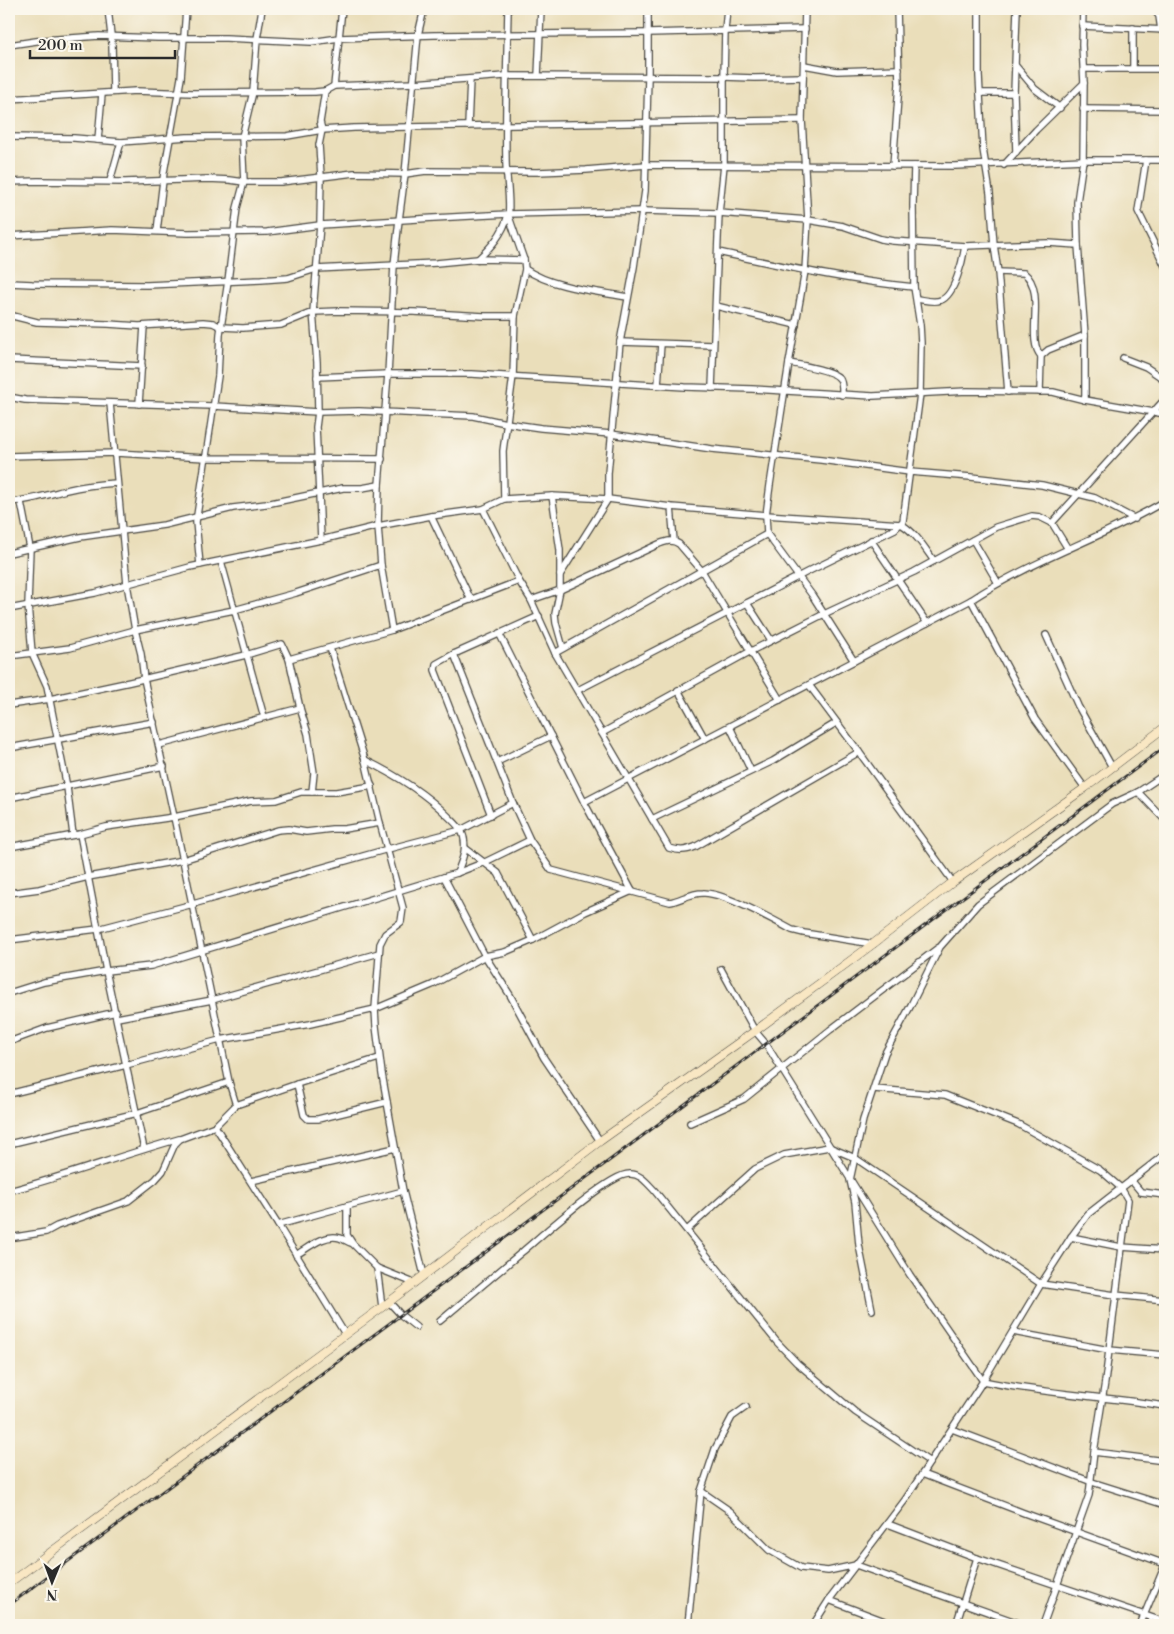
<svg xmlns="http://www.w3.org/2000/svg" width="1174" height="1634" font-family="'Libre Bodoni',serif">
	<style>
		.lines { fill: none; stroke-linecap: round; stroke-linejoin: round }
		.street-casing { stroke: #484640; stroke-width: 8 }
		.secondary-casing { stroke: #484640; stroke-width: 9 }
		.street { stroke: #fff; stroke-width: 5.5 }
		.secondary { stroke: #f9e7c3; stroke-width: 8 }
		.rail-casing { stroke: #2b2b2b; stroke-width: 3 }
		.rail { stroke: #fbf7ec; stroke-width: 1; stroke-dasharray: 4; stroke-linecap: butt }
	</style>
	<rect width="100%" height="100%" fill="#fbf7ec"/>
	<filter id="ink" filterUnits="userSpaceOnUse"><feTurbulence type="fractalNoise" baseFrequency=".02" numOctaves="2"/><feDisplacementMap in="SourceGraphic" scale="10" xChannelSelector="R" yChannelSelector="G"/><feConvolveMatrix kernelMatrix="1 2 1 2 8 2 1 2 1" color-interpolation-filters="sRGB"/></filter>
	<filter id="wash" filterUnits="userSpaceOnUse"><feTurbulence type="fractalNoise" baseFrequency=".0096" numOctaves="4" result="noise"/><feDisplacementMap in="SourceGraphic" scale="20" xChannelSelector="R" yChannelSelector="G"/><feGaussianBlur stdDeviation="1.12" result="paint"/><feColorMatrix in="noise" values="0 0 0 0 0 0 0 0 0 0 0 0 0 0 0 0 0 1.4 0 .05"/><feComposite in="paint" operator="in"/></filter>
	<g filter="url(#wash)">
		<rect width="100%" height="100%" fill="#eadeba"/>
	</g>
	<g filter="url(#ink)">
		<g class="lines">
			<defs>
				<g id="street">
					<polyline points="108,9 112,44 113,92"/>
					<polyline points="805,9 802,120 808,220 805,271 789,363 770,485 766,515 767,534 812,595 854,661"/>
					<polyline points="979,9 979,76 983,149 990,193 994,245 998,272 1008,392"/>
					<polyline points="1083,9 1082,45 1084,83 1083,160 1077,202 1078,245 1085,335 1085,400"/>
					<polyline points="1153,9 1159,16 1161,30"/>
					<polyline points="1082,26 1165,30"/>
					<polyline points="1133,28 1133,68"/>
					<polyline points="9,45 43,40 99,36 158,38 226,38 311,42 339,38 434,35 648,33 805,29"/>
					<polyline points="804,65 837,71 899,69"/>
					<polyline points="1015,65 1035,89 1060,108"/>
					<polyline points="1084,69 1165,69"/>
					<polyline points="538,76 541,9"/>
					<polyline points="334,86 342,9"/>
					<polyline points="980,93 1014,93"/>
					<polyline points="9,99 136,91 193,93 315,92 325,91 334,86 414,83 505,76 724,77 754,78 803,77"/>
					<polyline points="1083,109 1165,110"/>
					<polyline points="468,126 470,79"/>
					<polyline points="9,137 74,138 121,142 187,137 287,136 322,130 354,128 802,120"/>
					<polyline points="98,140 102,94"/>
					<polyline points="1016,152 1014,93 1017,9"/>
					<polyline points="1146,160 1138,211 1165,266"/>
					<polyline points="1004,165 1036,130 1084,83"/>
					<polyline points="893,166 899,84 897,9"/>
					<polyline points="110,181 121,142"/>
					<polyline points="9,182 38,181 125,182 208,179 230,180 244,182 281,182 354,173 405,174 426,171 538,172 586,170 646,165 955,166 1083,160 1165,160"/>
					<path d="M508,214L524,260L525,269C553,288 595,291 628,297"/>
					<polyline points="157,231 164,172 181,78 186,9"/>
					<polyline points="9,236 112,230 188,233 267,232 320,225 434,218 508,214 643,211 719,213 808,220 843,226 881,239 893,241 965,246 1048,243 1078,245"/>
					<path d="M718,252C783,266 848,281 914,287"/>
					<path d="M478,259C491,247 503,234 508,215C511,205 506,175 506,162C505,111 507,60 508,9"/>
					<path d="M998,272L1024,273C1047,291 1025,339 1041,356"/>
					<polyline points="9,283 32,284 147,285 261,280 288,278 316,269 436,263 478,259 524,260"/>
					<path d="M917,299C924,300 934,303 941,300C955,295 963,259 965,246"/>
					<polyline points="716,306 796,325"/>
					<polyline points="9,315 37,322 108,324 139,326 203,322 213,323 221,327 243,328 281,325 313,312 340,311 414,312 484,316 515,316"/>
					<polyline points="620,342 713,345"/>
					<polyline points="1123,358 1146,367 1165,380"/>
					<polyline points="9,360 142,366"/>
					<path d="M789,363C800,365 833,370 839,378C843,382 842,390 842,395"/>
					<polyline points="317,377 388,374 472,374 685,387 752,389 873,396 967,391 1053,392 1085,400 1165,414"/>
					<polyline points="658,385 661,344"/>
					<polyline points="712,388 719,213 724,165 724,77 725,30 727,9"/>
					<polyline points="1040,392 1041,356 1048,350 1085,335"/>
					<polyline points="9,397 25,400 213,406 318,412 359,411 473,416 506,423 541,428 611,434 712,449 821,460 910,472 971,477 1042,485 1095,498 1135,519"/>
					<polyline points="110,403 127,584 135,630 141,654 144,679 174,817 251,801 276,800 301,792 336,792 372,786"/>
					<polyline points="139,404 144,326"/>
					<polyline points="9,456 116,453 206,458 382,459"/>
					<polyline points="552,496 560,550 560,590 555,614 556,623 563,648"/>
					<polyline points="504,499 503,451 513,376 515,316 525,269"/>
					<path d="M9,502C28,501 47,495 66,490C83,486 100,484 117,483"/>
					<polyline points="21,502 30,548 28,605 32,653 47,686 67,787 73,835"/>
					<polyline points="671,507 674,541"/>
					<path d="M483,509L519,581L531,600L555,653L669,848C679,851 685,851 695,847L859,752"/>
					<polyline points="431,516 471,600"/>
					<polyline points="1052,523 1165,399"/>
					<polyline points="321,540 316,427 318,412 317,362 313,312 320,225 321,176 319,145 322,130 320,122 325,91"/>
					<polyline points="871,540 927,623"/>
					<polyline points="973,540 998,583"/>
					<polyline points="9,553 80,537 164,525 233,508 266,504 343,488 362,488 379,485"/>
					<polyline points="221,561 264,717"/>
					<polyline points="200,565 196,522 218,376 220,334 228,281 234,232 237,208 244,182 242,137 253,92 257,39 262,9"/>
					<polyline points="560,575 608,499 608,473 620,342 634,267 645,191 648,76 648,9"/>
					<path d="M531,600L560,590L659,544C667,541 672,539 679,544L702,571L780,700"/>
					<polyline points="971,600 1035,719 1085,788"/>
					<polyline points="747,603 771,640"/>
					<path d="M9,609L95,593L190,567L321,540L378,526L431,516L483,509L504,499L552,496L608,499L671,507L766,515L901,524C916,533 924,547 934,561"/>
					<path d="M539,616L454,654L513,803L530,840L551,870L670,902C681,900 690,893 703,893C722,892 774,920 792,930L804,933L873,944"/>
					<polyline points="392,630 381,565 378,526 379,485 388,374 394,265 399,220 405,174 418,35 424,9"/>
					<polyline points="499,633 584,802 632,891"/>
					<polyline points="1046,635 1078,706 1112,767"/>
					<polyline points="330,648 365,760 380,823 403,908 401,922 385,934 380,944 375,1009 376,1026 382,1074 403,1191 424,1275"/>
					<polyline points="555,653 767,534"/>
					<polyline points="454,654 436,664 435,670 491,815"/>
					<polyline points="9,656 70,648 135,630 234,610 296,593 381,565"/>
					<polyline points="289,659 392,630 519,581"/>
					<polyline points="809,685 859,752 953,882"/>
					<polyline points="578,690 809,571 895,529 903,521 920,394 921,343 920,325 914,287 913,205 914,166"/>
					<polyline points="678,690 705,739"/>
					<polyline points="9,705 50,699 130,682 246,655 282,644 289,659 300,708 308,734 314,773 312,792"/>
					<polyline points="730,727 751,771"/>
					<polyline points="602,733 751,651 824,614 914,572 996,527 1032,516 1040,517 1052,523 1068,549"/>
					<polyline points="159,745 300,708"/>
					<polyline points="9,748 154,722"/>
					<path d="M365,760C396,775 424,792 449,817C453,821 459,826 462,832C468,846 463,859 457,873"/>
					<polyline points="497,762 551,736"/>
					<polyline points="1138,792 1165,820"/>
					<polyline points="9,798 164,766"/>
					<path d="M584,802L971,600C1032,560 1103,538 1165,501"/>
					<polyline points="652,819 773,761 836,723"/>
					<polyline points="80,834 106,971 126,1065 220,1040 310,1024 375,1009 432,985 485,956 505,952 533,940 585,912 632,891"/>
					<polyline points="9,847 80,834 106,827 174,817 229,1082 236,1105"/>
					<polyline points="465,848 498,873 533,940"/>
					<polyline points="444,877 485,956 510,995 544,1058 600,1141"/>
					<polyline points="9,893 39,889 88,877 183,860 278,830 289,829 306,832 332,829 344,829 380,823"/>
					<polyline points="9,940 98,929 193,904 388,849 461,830 513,803"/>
					<path d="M721,969L755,1031L766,1044L910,1275L983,1381C1043,1394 1105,1396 1165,1406"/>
					<polyline points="9,993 44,982 106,971 151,966 457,873 485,862 530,840"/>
					<polyline points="117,1018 212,1000 379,953"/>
					<polyline points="9,1042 47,1028 116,1012"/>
					<polyline points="297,1084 304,1115 308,1119 318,1119 387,1102"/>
					<polyline points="874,1089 945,1095 1018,1124 1100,1170 1121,1188 1128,1200 1105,1382 1094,1452 1089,1495 1043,1625"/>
					<polyline points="9,1094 126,1065 144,1149"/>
					<polyline points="690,1123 744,1099 830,1030 938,948"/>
					<polyline points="215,1126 278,1225 347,1206"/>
					<polyline points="9,1144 137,1113 229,1082"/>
					<polyline points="1131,1180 1141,1192 1165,1195"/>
					<polyline points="251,1181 395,1148"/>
					<path d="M9,1191C66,1176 122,1155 179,1139"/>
					<polyline points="278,1225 345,1334"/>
					<polyline points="687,1230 755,1169 784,1155 829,1147 855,1158 1041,1284 1115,1295 1165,1300"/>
					<polyline points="1071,1237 1121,1247 1165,1250"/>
					<polyline points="9,1238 46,1232 57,1226 128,1201 155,1180 163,1171 175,1144 180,1139 215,1126 236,1105 297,1084 379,1058"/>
					<path d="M296,1255C308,1248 325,1233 340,1238C344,1239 348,1242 351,1243"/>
					<polyline points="377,1268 414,1283"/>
					<polyline points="389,1302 401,1315 416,1327"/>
					<polyline points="382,1307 377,1268 353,1244 347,1235 347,1206 403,1191"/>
					<polyline points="872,1310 859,1245 855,1202 850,1180 863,1120 885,1053 911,1005 940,947 978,904 1112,804 1138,792 1165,774"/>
					<path d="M440,1321C467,1298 495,1275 522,1252C540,1237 609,1174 629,1174C640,1173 647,1183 654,1190L776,1341L797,1363L855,1412L930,1462"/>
					<polyline points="1013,1332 1109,1350 1165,1355"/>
					<polyline points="952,1429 1092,1482 1165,1505"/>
					<polyline points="1094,1452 1165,1461"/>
					<polyline points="922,1474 1024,1513 1165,1564"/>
					<polyline points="701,1491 730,1511 769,1550 801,1568 828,1571 856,1565 1024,1625"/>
					<polyline points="888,1524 977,1558 1165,1622"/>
					<polyline points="829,1600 895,1625"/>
					<polyline points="688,1625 701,1491 715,1449 732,1417 746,1407"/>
					<polyline points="813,1625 829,1600 905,1500 983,1381 1041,1284 1071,1237 1088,1214 1165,1154"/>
					<polyline points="956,1625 977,1558"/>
					<polyline points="1140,1625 1165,1565"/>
				</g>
				<polyline id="secondary" points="9,1583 389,1302 600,1141 755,1031 873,944 953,882 1085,788 1165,727"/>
			</defs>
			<use href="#street" class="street-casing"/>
			<use href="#secondary" class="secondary-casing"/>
			<use href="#street" class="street"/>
			<use href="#secondary" class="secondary"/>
			<defs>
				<polyline id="rail" points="9,1605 606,1163 1165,747"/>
			</defs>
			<use href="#rail" class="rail-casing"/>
			<use href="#rail" class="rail"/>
		</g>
	</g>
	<rect width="1174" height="1634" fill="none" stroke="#fbf7ec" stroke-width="30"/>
	<g transform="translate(52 1582) rotate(181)" stroke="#fbf7ec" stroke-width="4" paint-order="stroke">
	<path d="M0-4L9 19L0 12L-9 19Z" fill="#2b2b2b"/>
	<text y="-8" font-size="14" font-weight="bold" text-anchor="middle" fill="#2b2b2b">N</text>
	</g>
	<path d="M30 50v8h145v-8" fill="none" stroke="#2b2b2b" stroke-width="2.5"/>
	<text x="38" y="50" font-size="15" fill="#2b2b2b" stroke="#fbf7ec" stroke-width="4" paint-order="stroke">200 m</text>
</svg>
